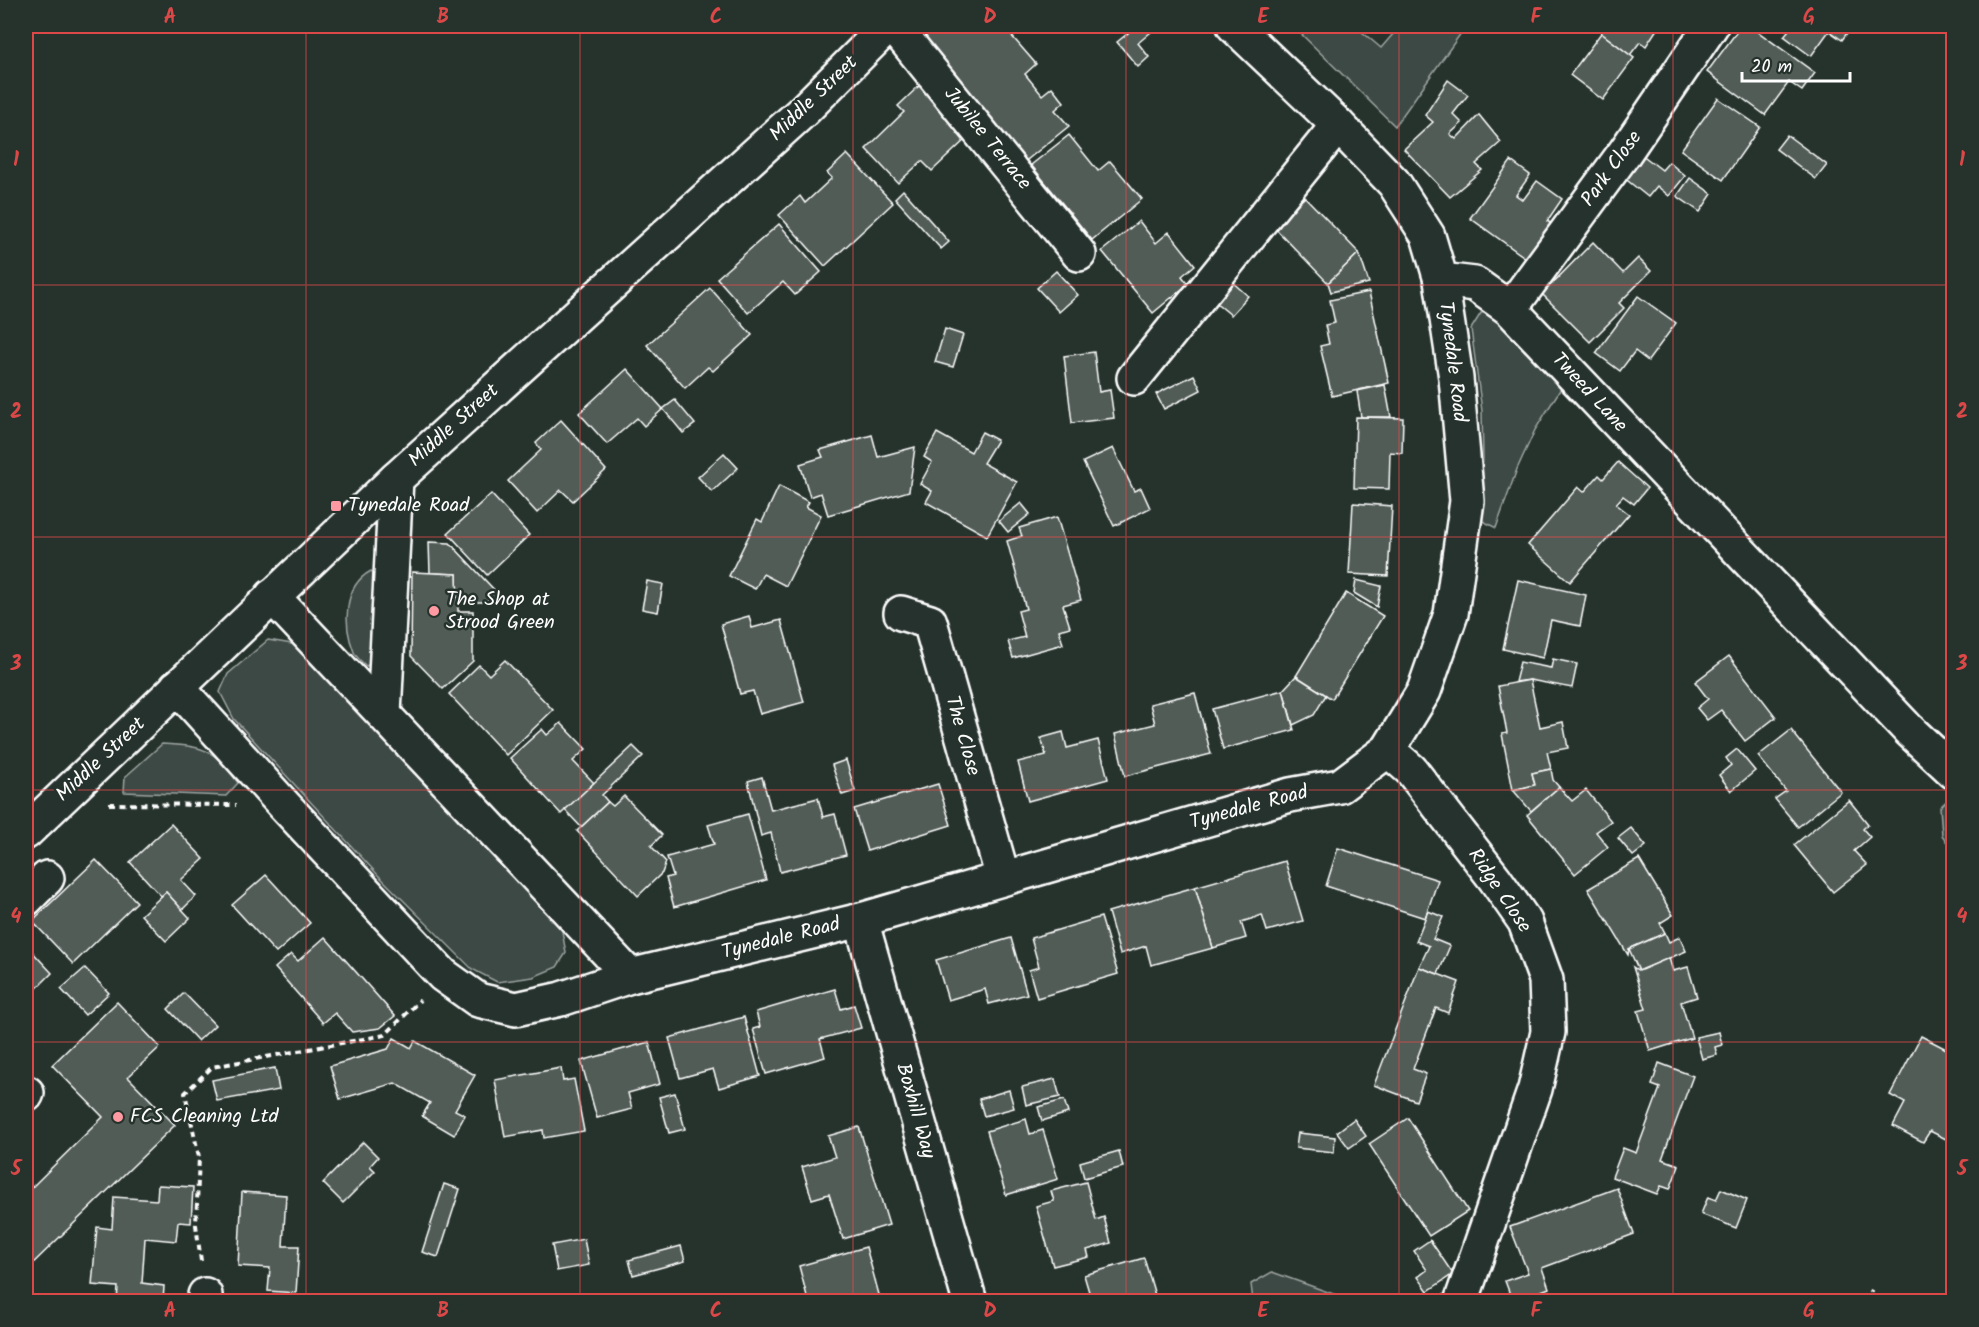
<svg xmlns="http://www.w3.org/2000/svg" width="1979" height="1327" font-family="Kalam,sans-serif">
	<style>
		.green { fill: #3e4944; stroke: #9ea4a2; stroke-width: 1.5 }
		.building { fill: #515c57; stroke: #fff; stroke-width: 1.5 }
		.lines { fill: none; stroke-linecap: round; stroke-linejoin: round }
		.minor-casing { stroke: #fff; stroke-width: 38 }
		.path { stroke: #fff; stroke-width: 4; stroke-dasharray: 6 4.5; stroke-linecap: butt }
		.minor { stroke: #26332d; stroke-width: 33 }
		.grid { fill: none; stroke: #dc4848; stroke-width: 1.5; stroke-opacity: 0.55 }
		.poi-dot { fill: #ff9aa2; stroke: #26332d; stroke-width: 2 }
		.labels { text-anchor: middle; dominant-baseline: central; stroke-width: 5; stroke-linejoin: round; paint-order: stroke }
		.street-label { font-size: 20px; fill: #fff; stroke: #26332d }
		.poi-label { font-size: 20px; fill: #fff; stroke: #26332d; text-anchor: start }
		.neatline { fill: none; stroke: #dc4848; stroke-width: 2 }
		.grid-label { font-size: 20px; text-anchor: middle; font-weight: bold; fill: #dc4848 }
	</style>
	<rect width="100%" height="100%" fill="#26332d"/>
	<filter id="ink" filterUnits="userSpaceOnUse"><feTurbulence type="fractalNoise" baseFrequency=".0167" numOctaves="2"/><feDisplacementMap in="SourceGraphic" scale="12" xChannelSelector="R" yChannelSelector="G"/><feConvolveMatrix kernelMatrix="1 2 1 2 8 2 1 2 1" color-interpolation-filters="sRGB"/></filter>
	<g filter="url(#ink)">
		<g class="green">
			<polygon points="1293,26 1355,26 1381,48 1400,26 1466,26 1395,126"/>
			<polygon points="1492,312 1563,385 1535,430 1517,469 1496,528 1479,519 1483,458 1482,411 1471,329 1481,313"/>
			<path d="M371,571L380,579L375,662L366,666C362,662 356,657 354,652C343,625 343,586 371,571Z"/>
			<polygon points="268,640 292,644 322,669 542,905 562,931 566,953 557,967 533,977 497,982 472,969 378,875 234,719 220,692 228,674"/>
			<path d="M162,744C202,746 215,748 238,783L226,796L124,792L125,777Z"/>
			<polygon points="1953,795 1953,851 1942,835 1940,807"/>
			<polygon points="1272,1272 1353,1301 1253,1301 1251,1284"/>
		</g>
		<g class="building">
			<polygon points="929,26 1003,26 1036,64 1025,74 1042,95 1052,87 1064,102 1055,110 1069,126 1022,164 921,36"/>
			<polygon points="1137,26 1157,27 1138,43 1149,57 1138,67 1117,42"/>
			<polygon points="1606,26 1659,26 1646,46 1640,42 1630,55 1601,33"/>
			<polygon points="1741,26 1750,26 1815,73 1802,91 1789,82 1765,115 1707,72"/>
			<polygon points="1792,26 1852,26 1842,40 1829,31 1811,56 1784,36"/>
			<polygon points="1601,33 1634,58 1603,100 1570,75"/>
			<polygon points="1448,80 1468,95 1453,114 1462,123 1450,134 1456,139 1479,115 1501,142 1476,164 1482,170 1450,197 1404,149 1433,122 1425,115"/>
			<polygon points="920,85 968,137 932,171 922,161 898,183 866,149 904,112 898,106"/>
			<polygon points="1718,98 1760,127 1723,180 1681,150"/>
			<polygon points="1069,135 1098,171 1110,161 1142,199 1092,240 1031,165"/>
			<polygon points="1787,135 1827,165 1816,179 1776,149"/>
			<polygon points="847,154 893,203 825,266 779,215 800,196 805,203 832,178 827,173"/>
			<polygon points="1641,154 1662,170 1669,162 1685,176 1669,196 1657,186 1648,197 1623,177"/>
			<polygon points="1511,161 1530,175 1516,195 1523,200 1537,181 1562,199 1547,221 1555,226 1530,261 1470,218"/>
			<polygon points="1690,178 1712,194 1700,212 1677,196"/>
			<polygon points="903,190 949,242 941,249 895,198"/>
			<polygon points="1305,197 1359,253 1328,283 1274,227"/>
			<polygon points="1139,221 1156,243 1169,232 1195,265 1182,276 1188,284 1153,313 1102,251"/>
			<polygon points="779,224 821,272 795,295 783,282 748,313 717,278"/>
			<polygon points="1593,242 1623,273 1638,258 1651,271 1619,303 1624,308 1590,342 1542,294"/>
			<polygon points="1359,253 1369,283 1331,292 1328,283"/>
			<polygon points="1056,271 1078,295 1059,312 1037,288"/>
			<polygon points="1231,281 1248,296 1231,315 1214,301"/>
			<polygon points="710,288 752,335 713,371 708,367 685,388 647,345"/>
			<polygon points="1369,292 1389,383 1332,396 1320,346 1329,344 1325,325 1335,323 1330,300"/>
			<polygon points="1638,296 1676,323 1648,361 1635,351 1620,371 1596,353"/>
			<polygon points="945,329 963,335 953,367 935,362"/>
			<polygon points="1094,352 1099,392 1110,390 1114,418 1072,423 1064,356"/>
			<polygon points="627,369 663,409 644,426 637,418 607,444 579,413"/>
			<polygon points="1194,375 1201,390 1164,409 1156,394"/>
			<polygon points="1385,385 1391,417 1361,417 1357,391"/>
			<polygon points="675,400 695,424 683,433 663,409"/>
			<polygon points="1356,417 1403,418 1402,453 1390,452 1389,489 1354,488"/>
			<polygon points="561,420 606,470 573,501 561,490 537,513 508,481 541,450 536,443"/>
			<polygon points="982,432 997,440 983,463 1017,482 987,536 926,502 932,491 920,484 932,462 924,457 937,433 971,452"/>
			<polygon points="872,435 878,457 915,447 909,491 828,515 821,493 810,497 800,464 823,457 820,450"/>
			<polygon points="1113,448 1134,491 1141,488 1150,508 1114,526 1083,462"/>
			<polygon points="724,453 738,468 712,492 698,477"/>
			<polygon points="1618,462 1647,488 1634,504 1623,496 1616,504 1629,514 1570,582 1528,545 1578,487 1584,492 1599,475 1603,479"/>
			<polygon points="779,486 809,502 806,507 821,515 786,586 763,574 755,589 729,576 757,519 762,522"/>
			<polygon points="491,494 529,535 487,575 448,533"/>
			<polygon points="1021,503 1030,514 1008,532 999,521"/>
			<polygon points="1353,503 1392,506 1388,576 1349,574"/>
			<polygon points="1057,517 1081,600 1063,605 1070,627 1059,630 1063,644 1013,658 1008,641 1025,637 1018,611 1026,609 1007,541 1022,536 1019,528"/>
			<polygon points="429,542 450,543 500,596 483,602 457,602 457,574 430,573"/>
			<polygon points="412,572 457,574 458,611 473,611 473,661 443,689 411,656"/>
			<polygon points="1356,580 1381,586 1377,607 1354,593"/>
			<polygon points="1518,580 1586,595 1580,626 1551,620 1543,658 1503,649"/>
			<polygon points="647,581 663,584 658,612 642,609"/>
			<polygon points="1346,593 1383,616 1332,699 1296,676"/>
			<polygon points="749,616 752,628 781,620 804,702 760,714 753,691 740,694 721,624"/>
			<polygon points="1729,656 1776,717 1745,741 1721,710 1707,720 1697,708 1708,699 1695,682"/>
			<polygon points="1553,659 1577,664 1572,688 1530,680 1515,682 1520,662 1551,668"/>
			<polygon points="505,660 553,710 506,755 449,694 479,665 489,675"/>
			<polygon points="1296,676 1326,695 1314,715 1293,725 1283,690"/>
			<polygon points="1530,680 1540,727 1563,722 1568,748 1547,752 1551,769 1532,773 1535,785 1513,790 1502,734 1507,733 1498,686"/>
			<polygon points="1283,690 1294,730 1223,749 1212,709"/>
			<polygon points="1195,693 1211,754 1125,776 1115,734 1155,724 1150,704"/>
			<polygon points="561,723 586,749 573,761 594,783 561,814 510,758 542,729 547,735"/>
			<polygon points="1791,730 1841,792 1798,827 1775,799 1786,791 1758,756"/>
			<polygon points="1063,732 1067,748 1098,740 1108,779 1028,801 1018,762 1046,755 1041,738"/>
			<polygon points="633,746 643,756 602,795 608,802 581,827 565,810"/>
			<polygon points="1737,749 1755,771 1731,791 1719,775 1731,765 1726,758"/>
			<polygon points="846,760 855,791 842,795 832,765"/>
			<polygon points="1551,769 1553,780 1559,787 1531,811 1513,790 1535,785 1532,773"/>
			<polygon points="762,777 771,810 818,798 823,817 835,814 846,855 780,872 771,833 761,836 748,781"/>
			<polygon points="938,784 951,825 867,851 854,809"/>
			<polygon points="1559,787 1572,801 1586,790 1611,821 1596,832 1608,847 1575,874 1527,815"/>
			<polygon points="624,796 662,835 651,846 666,862 662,873 638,896 577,831 608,802 613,806"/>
			<polygon points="1849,800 1868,824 1863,829 1870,837 1854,851 1867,865 1833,892 1794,845"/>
			<polygon points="748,814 766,880 674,907 666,878 673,876 667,857 714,844 708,825"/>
			<polygon points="171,824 204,859 181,880 196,896 182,910 166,892 161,896 130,862"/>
			<polygon points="1631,828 1646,846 1633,856 1618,838"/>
			<polygon points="1338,848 1438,880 1425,918 1326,886"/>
			<polygon points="1639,859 1673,915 1660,923 1665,933 1629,949 1628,955 1588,889"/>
			<polygon points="96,860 137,902 73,964 32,921"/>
			<polygon points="1285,861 1303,921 1267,931 1262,915 1251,919 1241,922 1246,938 1213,948 1195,887"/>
			<polygon points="266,875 310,923 276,953 232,905"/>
			<polygon points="1195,887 1213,948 1151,965 1146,946 1120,954 1108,912"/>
			<polygon points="166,892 190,918 166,941 141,915"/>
			<polygon points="1428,911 1443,917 1433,939 1450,946 1438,974 1419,967 1429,946 1416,941"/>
			<polygon points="1101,917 1118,974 1037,998 1029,970 1039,967 1031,938"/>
			<polygon points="1665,933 1669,942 1680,937 1686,951 1639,971 1629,949"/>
			<polygon points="325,937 395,1016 380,1028 352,1032 335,1013 323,1023 275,968 291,954 298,961"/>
			<polygon points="1011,938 1027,994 989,1004 985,989 948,1000 936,960"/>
			<polygon points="26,945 52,973 26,999"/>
			<polygon points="1669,958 1673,971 1688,967 1697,997 1681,1002 1692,1038 1650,1051 1638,1011 1646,1009 1633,967 1639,971"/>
			<polygon points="1419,967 1459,982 1448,1013 1436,1008 1413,1069 1426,1074 1416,1101 1374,1085"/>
			<polygon points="85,968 109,993 85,1015 61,989"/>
			<polygon points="835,989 841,1009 854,1005 861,1028 820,1039 825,1057 766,1074 753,1029 760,1027 756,1012"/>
			<polygon points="184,993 215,1025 198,1041 168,1009"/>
			<polygon points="117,1002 160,1047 128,1077 175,1125 26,1270 26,1193 103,1117 52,1065"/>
			<polygon points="744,1017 760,1076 719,1088 713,1069 680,1078 669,1038"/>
			<polygon points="1719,1032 1722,1045 1715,1047 1717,1055 1702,1059 1696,1037"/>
			<polygon points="1921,1036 1954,1053 1954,1079 1950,1087 1954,1089 1954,1143 1930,1131 1923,1142 1893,1126 1905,1103 1890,1095"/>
			<polygon points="394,1038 411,1048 415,1041 475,1075 455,1110 465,1115 454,1135 422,1116 430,1103 395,1083 340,1099 330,1066 388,1049"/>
			<polygon points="649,1042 660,1084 628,1093 632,1109 597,1118 581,1061"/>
			<polygon points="1659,1063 1693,1076 1662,1159 1679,1165 1670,1189 1661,1186 1657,1194 1612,1177 1623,1148 1636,1153 1660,1088 1652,1085"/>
			<polygon points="275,1068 279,1090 217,1101 212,1080"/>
			<polygon points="561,1068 563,1081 574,1079 584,1131 544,1138 543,1130 505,1137 495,1080"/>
			<polygon points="1055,1079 1060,1097 1026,1105 1022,1087"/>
			<polygon points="1009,1090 1014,1108 984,1116 979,1099"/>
			<polygon points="675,1093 685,1129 669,1133 659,1097"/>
			<polygon points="1064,1100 1068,1113 1042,1121 1038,1107"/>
			<polygon points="1408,1118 1468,1211 1429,1236 1369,1144"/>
			<polygon points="1026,1119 1030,1134 1043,1130 1058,1179 1006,1195 987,1131"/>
			<polygon points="1354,1119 1366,1136 1349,1148 1337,1132"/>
			<polygon points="859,1127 889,1225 843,1239 829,1194 812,1199 802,1167 835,1157 828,1136"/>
			<polygon points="1298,1133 1335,1137 1334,1152 1296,1148"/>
			<polygon points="363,1142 378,1157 370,1166 375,1171 343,1203 323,1183"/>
			<polygon points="1119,1151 1123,1167 1084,1178 1080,1162"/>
			<polygon points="1086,1182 1096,1220 1104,1217 1111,1243 1087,1250 1089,1257 1053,1266 1036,1206 1054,1201 1051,1191"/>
			<polygon points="444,1184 460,1189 438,1257 422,1252"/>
			<polygon points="158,1185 193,1187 191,1223 178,1222 176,1241 145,1238 142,1283 164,1286 163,1302 117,1302 118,1287 92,1285 97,1227 112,1229 114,1197 157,1200"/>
			<polygon points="1617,1188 1634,1234 1542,1268 1549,1288 1513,1302 1505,1281 1528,1273 1510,1227"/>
			<polygon points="1721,1189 1747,1200 1736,1228 1701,1214 1708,1197 1716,1200"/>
			<polygon points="242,1192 286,1195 283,1246 299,1246 296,1293 268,1291 270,1268 238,1266"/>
			<polygon points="584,1239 589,1265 557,1271 552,1245"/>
			<polygon points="1430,1240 1453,1274 1428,1291 1418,1277 1427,1270 1414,1251"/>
			<polygon points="681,1246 685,1261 633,1275 629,1260"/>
			<polygon points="866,1247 881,1302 802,1302 808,1300 799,1266"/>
			<polygon points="1144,1258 1157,1302 1092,1302 1084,1275"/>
		</g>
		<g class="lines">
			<defs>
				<g id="minor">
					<polyline points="894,26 1079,254"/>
					<polyline points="1234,26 1338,125 1394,183 1428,236 1441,280 1475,284 1510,309 1909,730 1954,772"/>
					<polyline points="1510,309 1625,152 1711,26"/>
					<polyline points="1134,378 1338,125"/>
					<polyline points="272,596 630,976"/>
					<polyline points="901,613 930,622 1003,878"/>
					<polyline points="177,687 285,806 443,975 478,1000 516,1009 561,999 630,976 861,920 1290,795 1340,786 1388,750 1424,691 1451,614 1467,501 1456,378 1441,280"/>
					<polyline points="384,714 396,479"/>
					<polyline points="1388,750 1411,770 1495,879 1525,922 1546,980 1548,1032 1535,1089 1461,1302"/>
					<polyline points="26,832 396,479 801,113 888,26"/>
					<polyline points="26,899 47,878"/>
					<polyline points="861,920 970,1302"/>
					<polyline points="26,1095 27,1093"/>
					<polyline points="205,1302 205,1295"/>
				</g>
			</defs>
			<use href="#minor" class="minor-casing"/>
			<g class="path">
				<polyline points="109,804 236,805"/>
				<polyline points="201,1261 196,1225 199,1157 185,1093 212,1067 385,1035 420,1000"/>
				<polyline points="1866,1302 1872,1290"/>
			</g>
			<use href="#minor" class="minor"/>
		</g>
	</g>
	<path class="grid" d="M306,26V1302M580,26V1302M853,26V1302M1126,26V1302M1399,26V1302M1673,26V1302M26,285H1954M26,537H1954M26,790H1954M26,1042H1954"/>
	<g class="poi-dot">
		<rect x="330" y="500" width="12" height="12" rx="3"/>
		<circle cx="434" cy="611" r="6"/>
		<circle cx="118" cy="1117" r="6"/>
	</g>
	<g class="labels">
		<g class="street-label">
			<text transform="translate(814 99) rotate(-44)">Middle Street</text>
			<text transform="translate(987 139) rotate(51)">Jubilee Terrace</text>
			<text transform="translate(1612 169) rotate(-54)">Park Close</text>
			<text transform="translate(1452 362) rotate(83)">Tynedale Road</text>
			<text transform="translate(1589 393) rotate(47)">Tweed Lane</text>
			<text transform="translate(454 426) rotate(-42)">Middle Street</text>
			<text transform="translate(962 736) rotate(74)">The Close</text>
			<text transform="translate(101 760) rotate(-43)">Middle Street</text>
			<text transform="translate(1249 808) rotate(-15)">Tynedale Road</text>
			<text transform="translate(1499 891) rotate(56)">Ridge Close</text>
			<text transform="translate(781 939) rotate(-14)">Tynedale Road</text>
			<text transform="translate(915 1111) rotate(74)">Boxhill Way</text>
		</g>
		<g class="poi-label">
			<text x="348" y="506">Tynedale Road</text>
			<text x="446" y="600">The Shop at<tspan x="446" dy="23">Strood Green</tspan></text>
			<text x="130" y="1117">FCS Cleaning Ltd</text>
		</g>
	</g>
	<rect width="1979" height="1327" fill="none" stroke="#26332d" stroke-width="66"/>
	<path d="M1742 72v9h108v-9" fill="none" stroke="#ffffff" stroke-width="3"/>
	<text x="1751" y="72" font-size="18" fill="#ffffff" stroke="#26332d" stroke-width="4.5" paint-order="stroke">20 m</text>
	<rect x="33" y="33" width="1913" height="1261" class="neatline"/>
	<g class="grid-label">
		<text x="170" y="23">A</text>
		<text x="443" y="23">B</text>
		<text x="716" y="23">C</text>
		<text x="990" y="23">D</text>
		<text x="1263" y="23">E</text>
		<text x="1536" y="23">F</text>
		<text x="1809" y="23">G</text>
		<text x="16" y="166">1</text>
		<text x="1962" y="166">1</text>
		<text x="16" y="418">2</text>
		<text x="1962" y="418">2</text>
		<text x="16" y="670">3</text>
		<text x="1962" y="670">3</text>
		<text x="16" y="923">4</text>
		<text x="1962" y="923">4</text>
		<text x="16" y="1175">5</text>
		<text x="1962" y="1175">5</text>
		<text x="170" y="1317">A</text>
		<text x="443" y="1317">B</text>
		<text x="716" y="1317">C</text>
		<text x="990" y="1317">D</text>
		<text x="1263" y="1317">E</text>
		<text x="1536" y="1317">F</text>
		<text x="1809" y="1317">G</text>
	</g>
</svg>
